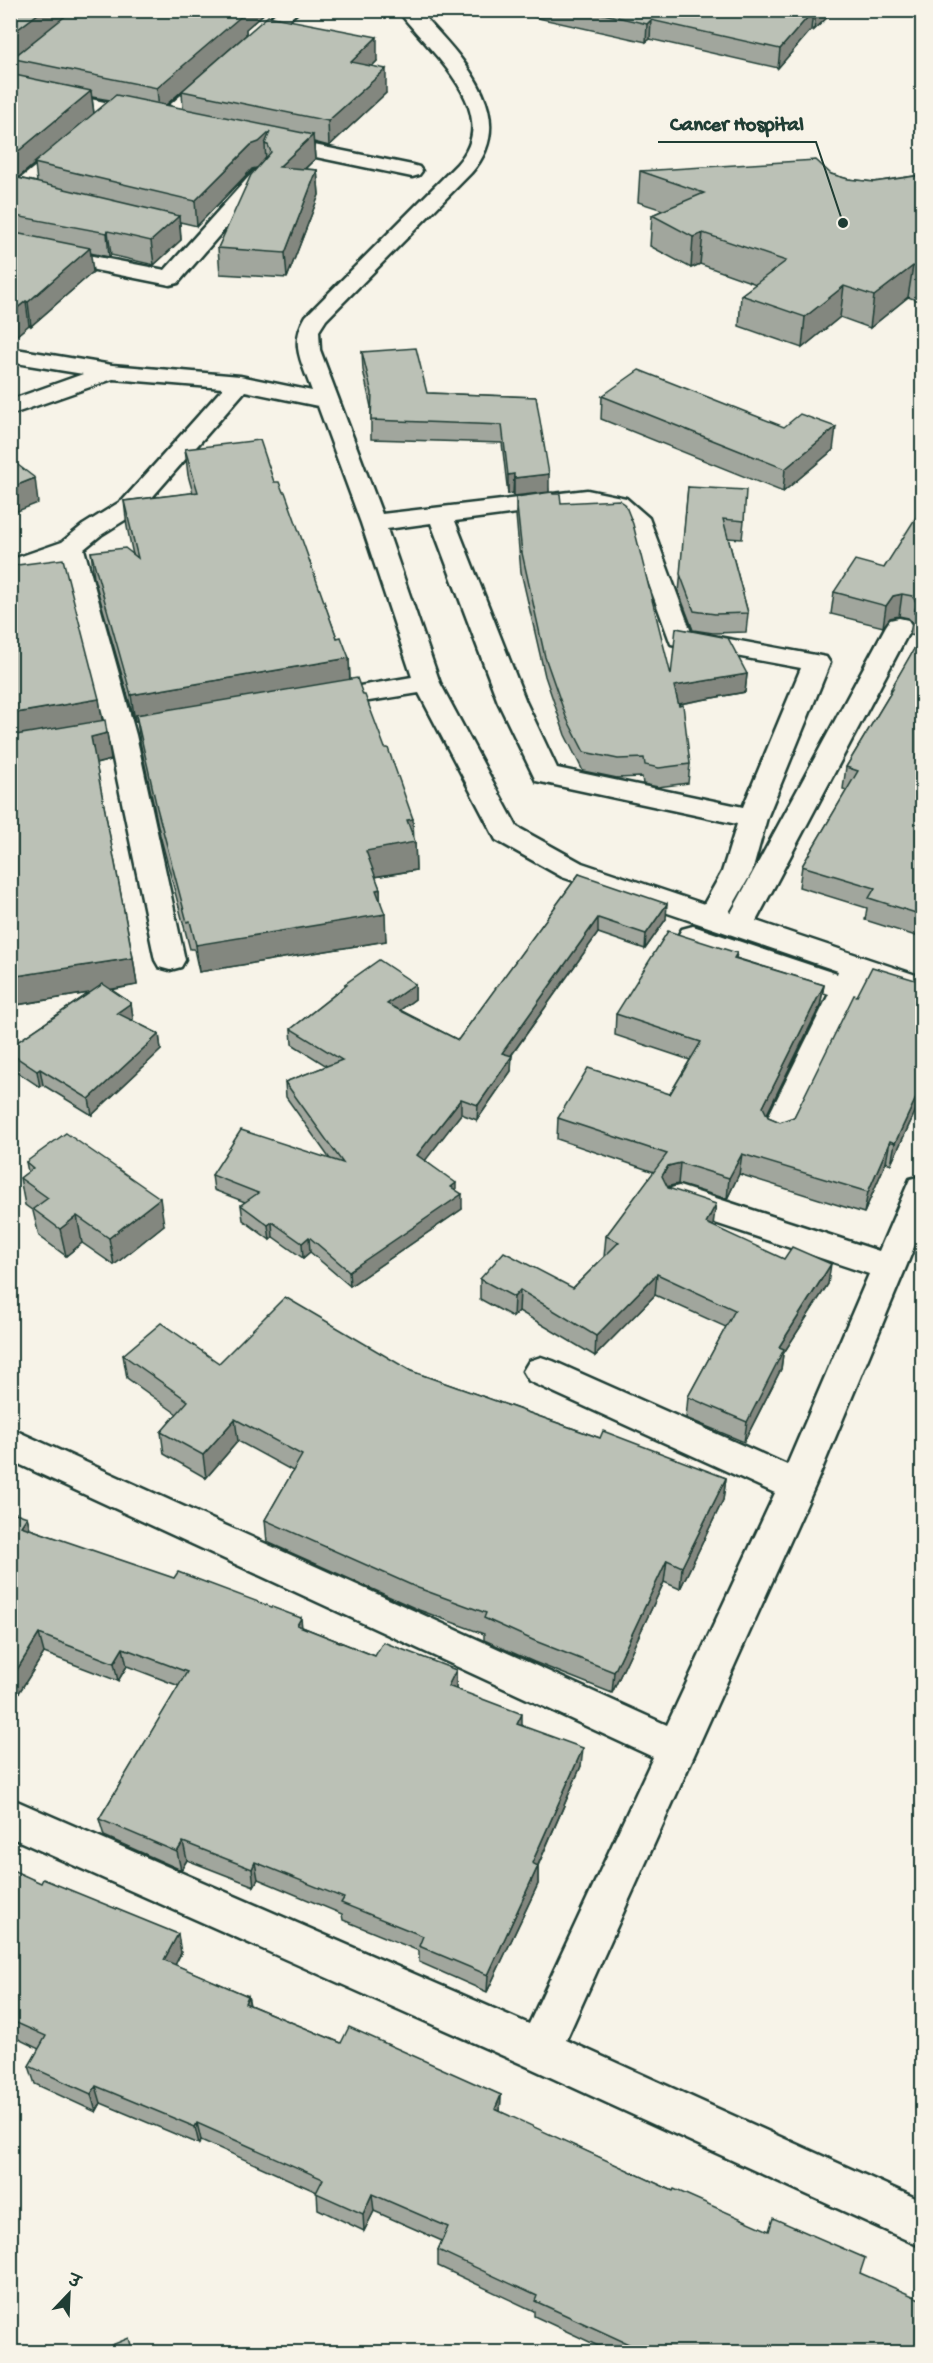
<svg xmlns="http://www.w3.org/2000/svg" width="933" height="2363" font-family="'Gochi Hand','Playpen Sans Deva',sans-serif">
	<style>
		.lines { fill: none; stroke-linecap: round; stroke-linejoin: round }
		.minor-casing { stroke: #1f3d34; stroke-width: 5 }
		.minor { fill: #f7f3e8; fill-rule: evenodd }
		.wall { fill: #a1a69d; stroke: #1f3d34; stroke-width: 1.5; fill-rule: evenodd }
		.shaded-wall { fill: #83877f; stroke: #1f3d34; stroke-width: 1.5 }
		.building { fill: #bbc1b6; stroke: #1f3d34; stroke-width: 1.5 }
		.leader { fill: none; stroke: #1f3d34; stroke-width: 2 }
		.callout-dot { fill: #1f3d34; stroke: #f7f3e8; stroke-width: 2 }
		.callout-label { font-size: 21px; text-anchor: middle; font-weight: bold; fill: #1f3d34; stroke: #f7f3e8; stroke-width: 4.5; stroke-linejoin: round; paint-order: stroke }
	</style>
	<rect width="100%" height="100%" fill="#f7f3e8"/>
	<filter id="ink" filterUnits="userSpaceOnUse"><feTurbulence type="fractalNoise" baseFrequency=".0167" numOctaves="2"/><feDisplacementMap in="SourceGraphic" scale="12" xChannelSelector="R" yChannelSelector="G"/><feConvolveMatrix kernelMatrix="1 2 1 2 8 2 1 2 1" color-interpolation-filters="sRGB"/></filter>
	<g filter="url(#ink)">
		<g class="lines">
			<defs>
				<g id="minor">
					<polygon points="279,10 300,10 171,124 157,124 154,120 157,116"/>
					<path d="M398,10H418C457,53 523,114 471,173L326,320L319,331L320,350L382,514L587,490L626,498L649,518L691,632L826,657L830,663L767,818L752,872L729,912L731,913L886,626L890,620L899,618L908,620L912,626L756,921L922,977V998L866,980L789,1137L778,1141L767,1137L762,1129L829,994L682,943L678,936L682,929L693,926L837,974L838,971L562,877L496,840L419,693L319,709L309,707L305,701L309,695L319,693L412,677L361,523L318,406L245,391L141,510L101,535L84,549L136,735L185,960L181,967L170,970L159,967L155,960L108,735L62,559L10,577V560L62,542L83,525L123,500L223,388L113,379L10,415V400L83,374L10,362V348L112,365L240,376L312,391C302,362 289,344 306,316L457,164C506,110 426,50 398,10ZM587,504L609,509L626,521L671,644L801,668L743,807L557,768L526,702L455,521ZM431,523L498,702L536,781L737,824L722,872L704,904L582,863L517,827L440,683L387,529Z"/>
					<polygon points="10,82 114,104 121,106 124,110 121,114 114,116 10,94"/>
					<polygon points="270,136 412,165 419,167 422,171 419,175 412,177 263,146 260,142 263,138"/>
					<polygon points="71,141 78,143 81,147 78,151 17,202 10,204 10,187 64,143"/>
					<polygon points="261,169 268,171 271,175 268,179 178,283 170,285 10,253 10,240 165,270 254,171"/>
					<polygon points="922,1176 922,1227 906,1267 815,1486 566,2040 922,2201 922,2247 524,2065 10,1837 10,1798 529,2024 653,1757 10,1460 10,1428 667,1725 775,1493 529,1381 523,1371 529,1361 541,1357 553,1361 787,1465 869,1274 667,1207 662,1198 667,1189 679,1186 879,1251 910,1179"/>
				</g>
			</defs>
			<use href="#minor" class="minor-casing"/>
			<use href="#minor" class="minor"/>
		</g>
		<g class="wall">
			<path d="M10,10H268L246,29V35L377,61L372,66L386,93L329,146L314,142L315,159L305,169L317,170L319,195L287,278L220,274L218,248L257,168L252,169L197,226L180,222L181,240L154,265L111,255L109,257L90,253L93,272L31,326L29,325L10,341V74H12L10,60ZM234,46L182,91L183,109L166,105ZM92,97L110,100L94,114ZM35,164L37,182L18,178Z"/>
			<polygon points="533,10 835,10 814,30 811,30 778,68 650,39 646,42 533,17"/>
			<polygon points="922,159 922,302 908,297 870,328 840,317 802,348 739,326 741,295 756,284 700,264 691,268 650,246 652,215 663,210 638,202 640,171 831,174 848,179 874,182 920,175"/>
			<polygon points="362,352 427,393 536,397 549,492 514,496 513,493 508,494 502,443 371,439 371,407 363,370"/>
			<polygon points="602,396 833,450 783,492 601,419"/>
			<polygon points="185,449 274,482 283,492 337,638 349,658 350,679 415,842 416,870 375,877 380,889 380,901 386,941 199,972 194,949 190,949 160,835 140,742 137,721 135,721 94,578 91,552 133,555 127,527 124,501 193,493 188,475"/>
			<polygon points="688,487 744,521 742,539 728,538 748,613 746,632 713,633 693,630 679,593"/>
			<polygon points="553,494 561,503 671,675 747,674 745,692 679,704 690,764 688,783 658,787 643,784 642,777 617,778 583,771 565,735 545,676 521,572 516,515 516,497"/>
			<polygon points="922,511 922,938 865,920 867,908 799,887 802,866 847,790 843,789 846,767 890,694 891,689 921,637 910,635 912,622 908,618 899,616 890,618 883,627 831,614 834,592 884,568"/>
			<polygon points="99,699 102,721 111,760 96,764 133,958 137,985 111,990 131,1003 133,1019 131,1020 159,1034 161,1050 92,1115 43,1085 40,1087 10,1067 10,1047 89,993 10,1006"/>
			<polygon points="579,874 666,919 645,949 598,933 511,1056 511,1071 477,1120 461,1114 425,1160 456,1190 462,1209 350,1286 310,1252 303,1258 273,1237 270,1240 243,1220 241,1205 245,1202 214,1190 212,1175 330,1159 286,1097 285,1082 327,1066 292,1044 291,1029 345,986 345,984 415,984 415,999 400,1010 458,1040"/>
			<polygon points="737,953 736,958 824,985 820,1006 767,1115 768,1117 780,1122 794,1117 857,996 922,982 922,1097 891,1164 886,1162 864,1213 739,1174 727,1199 678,1184 667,1187 668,1188 713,1225 713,1226 828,1284 783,1354 781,1369 744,1442 686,1418 688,1397 726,1327 655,1295 595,1356 519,1311 513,1317 480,1299 480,1279 573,1288 604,1257 606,1236 654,1172 557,1139 558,1118 670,1094 690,1060 615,1035 616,1014"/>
			<polygon points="26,1162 164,1225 114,1265 82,1243 66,1256 39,1236 33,1211 25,1205 20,1178 28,1172"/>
			<polygon points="123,1355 219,1363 411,1371 600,1438 726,1478 723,1500 680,1589 664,1582 612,1693 534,1662 484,1640 484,1634 419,1610 267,1542 265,1520 293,1471 238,1441 206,1478 164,1454 161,1432 177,1414 127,1378"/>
			<polygon points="27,1517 30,1529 302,1627 375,1656 456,1670 456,1689 522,1725 581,1766 538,1866 538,1884 487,1992 419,1962 419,1951 343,1920 342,1914 258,1879 254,1886 187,1860 181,1870 104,1836 99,1819 179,1686 127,1666 118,1681 44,1653 10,1707"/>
			<polygon points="10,1869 181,1953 175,1965 248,1996 250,2005 341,2043 501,2095 500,2112 673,2191 860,2273 922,2352 611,2352 534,2316 534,2311 438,2266 438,2250 442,2241 374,2211 364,2231 318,2209 317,2192 201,2140 199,2144 101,2103 96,2112 35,2084 29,2066 39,2049 10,2035"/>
		</g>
		<g class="shaded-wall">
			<polygon points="43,10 75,10 13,58 10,58 10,35"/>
			<polygon points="240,10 268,10 246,29 246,35 159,111 157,88"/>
			<polygon points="818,10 835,10 814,30 816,12"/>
			<polygon points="813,11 811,30 778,68 780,49"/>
			<polygon points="651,20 650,39 646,42 647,24"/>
			<polygon points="377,37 377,61 352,86 351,62"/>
			<polygon points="386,69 386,93 329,146 328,121"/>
			<polygon points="91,91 94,114 13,182 10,168 10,158"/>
			<polygon points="270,132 268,145 265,144 266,162 261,167 252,169 197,226 195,201 251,145"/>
			<polygon points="313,135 315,159 280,192 279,167"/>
			<polygon points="317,170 319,195 287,278 285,253"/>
			<polygon points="179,216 181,240 154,265 151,241"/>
			<polygon points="108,231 111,255 109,257 107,233"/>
			<polygon points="703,233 700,264 691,268 693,237"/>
			<polygon points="90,248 93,272 31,326 28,302"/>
			<polygon points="913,266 908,297 870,328 874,296"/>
			<polygon points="844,286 840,317 802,348 805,317"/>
			<polygon points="26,301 29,325 10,341 10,314"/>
			<polygon points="836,427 833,450 783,492 785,469"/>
			<polygon points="514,474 513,493 508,494 508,475"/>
			<polygon points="549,474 549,492 514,496 514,478"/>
			<polygon points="35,478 38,503 10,514 10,488"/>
			<polygon points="902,594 899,616 890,618 883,627 886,606 893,596"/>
			<polygon points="349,658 350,685 136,715 137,721 135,721 131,695"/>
			<polygon points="747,674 745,692 673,705 674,686"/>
			<polygon points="99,699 103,726 10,742 10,714"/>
			<polygon points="107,733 111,760 95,764 91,737"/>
			<polygon points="413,819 414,843 415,842 416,870 367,878 366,851 407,820"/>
			<polygon points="380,889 381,915 385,914 386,941 199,972 196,945"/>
			<polygon points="667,904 666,919 645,949 646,934"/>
			<polygon points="598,918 598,933 502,1068 502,1053"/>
			<polygon points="133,958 137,985 10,1006 10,977"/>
			<polygon points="415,984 415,999 388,1019 387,1004"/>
			<polygon points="824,985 820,1006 760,1128 763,1107"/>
			<polygon points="131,1003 133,1019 119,1029 117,1013"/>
			<polygon points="159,1034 161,1050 92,1115 89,1099"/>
			<polygon points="512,1056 511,1071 477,1120 478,1105"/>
			<polygon points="40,1069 43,1085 40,1087 37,1071"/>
			<polygon points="922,1085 922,1097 891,1164 895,1143"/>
			<polygon points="461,1099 461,1114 418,1170 417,1155"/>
			<polygon points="890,1141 886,1162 864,1213 868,1192"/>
			<polygon points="742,1154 739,1174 727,1199 729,1178"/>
			<polygon points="680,1163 678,1184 666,1187 662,1176 668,1166"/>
			<polygon points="456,1183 456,1197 462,1194 462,1209 350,1286 349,1271"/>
			<polygon points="160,1198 164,1225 114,1265 109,1238"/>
			<polygon points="716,1204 713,1225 704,1243 706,1223"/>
			<polygon points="77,1216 82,1243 66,1256 60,1229"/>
			<polygon points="272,1222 273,1237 270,1240 268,1225"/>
			<polygon points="309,1237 310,1252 303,1258 302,1243"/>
			<polygon points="831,1264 828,1284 783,1354 781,1369 744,1442 747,1422 779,1347"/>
			<polygon points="657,1274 655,1295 595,1356 596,1336"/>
			<polygon points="520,1290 519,1311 513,1317 514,1297"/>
			<polygon points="235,1419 238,1441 206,1478 203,1455"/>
			<polygon points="726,1478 723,1500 680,1589 682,1567"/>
			<polygon points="27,1517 32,1536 21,1526"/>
			<polygon points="667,1560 664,1582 612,1693 614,1672"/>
			<polygon points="301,1618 303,1637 297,1625"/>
			<polygon points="39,1634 44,1653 10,1707 10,1681"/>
			<polygon points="123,1648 127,1666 118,1681 114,1663"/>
			<polygon points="456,1670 456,1688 448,1705 448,1686"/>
			<polygon points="522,1714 522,1732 517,1724"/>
			<polygon points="583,1748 581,1766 531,1881 532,1863"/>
			<polygon points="183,1842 187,1860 181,1870 177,1852"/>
			<polygon points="255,1862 258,1879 254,1886 252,1869"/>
			<polygon points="538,1866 538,1884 487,1992 488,1975"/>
			<polygon points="178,1934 181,1953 168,1979 164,1960"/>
			<polygon points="248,1996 251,2014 245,2003"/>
			<polygon points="96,2086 101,2103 96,2112 91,2094"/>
			<polygon points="501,2095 500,2112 495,2109"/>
			<polygon points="197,2123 201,2140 199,2144 195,2127"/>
			<polygon points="372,2194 374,2211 364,2231 363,2214"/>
		</g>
		<g class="building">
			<polygon points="10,10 43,10 10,35"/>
			<polygon points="73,10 240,10 238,12 245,13 157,88 10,58 15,56"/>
			<polygon points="586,10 818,10 816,12 813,11 780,49 651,20 647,24"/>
			<polygon points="268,16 377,37 351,62 386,69 328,121 182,91"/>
			<polygon points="10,74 91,91 10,158"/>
			<polygon points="116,95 313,135 279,167 317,170 285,253 218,248 251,175 271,152 268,145 265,144 270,132 259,142 251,145 195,201 34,163"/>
			<polygon points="816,160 831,174 848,179 874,182 922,175 922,168 922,269 913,266 874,296 844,286 805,317 741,295 786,261 703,233 693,237 652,215 704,193 640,171"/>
			<polygon points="18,178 179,216 151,241 108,231 107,233 10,215 10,180"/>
			<polygon points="10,232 90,248 28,302 26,301 10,314"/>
			<polygon points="416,348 427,393 536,397 549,474 514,478 514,474 508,475 502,425 371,420 372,393 362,352"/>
			<polygon points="639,370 784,427 800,414 836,427 785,469 602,396"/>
			<polygon points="260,440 274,482 279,482 283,492 285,492 337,638 341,637 349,658 131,695 91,552 125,548 138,558 124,501 198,492 185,449"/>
			<polygon points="10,459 35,478 10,488"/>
			<polygon points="688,487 746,490 744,521 723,519 748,613 715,614 694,611 680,574"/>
			<polygon points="552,492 553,494 560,494 561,503 619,500 625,504 633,524 671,675 676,628 728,638 747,674 674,686 679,706 683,705 690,764 659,768 645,765 644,758 618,759 584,752 566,717 545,657 522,553 516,497"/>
			<polygon points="920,511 922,511 922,615 914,613 917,603 912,596 902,594 893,596 886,606 834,592 855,560 884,568"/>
			<polygon points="63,559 99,699 10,714 10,566"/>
			<polygon points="922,635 922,915 869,898 875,888 802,866 858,771 846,767 893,689 891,689"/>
			<polygon points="357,678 363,695 365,695 385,748 388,748 413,819 407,820 415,842 366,851 380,889 376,890 385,914 196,945 190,921 187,922 157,808 136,715"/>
			<polygon points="105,720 107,733 91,737 133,958 10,977 10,736"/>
			<polygon points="579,874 667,904 646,934 598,918 502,1053 512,1056 478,1105 461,1099 417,1155 456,1183 451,1187 462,1194 349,1271 309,1237 302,1243 272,1222 268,1225 241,1205 258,1193 212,1175 241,1130 343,1163 285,1082 342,1060 291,1029 347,985 345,984 379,960 415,984 387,1004 458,1040"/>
			<polygon points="668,931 737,953 734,958 824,985 763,1107 768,1117 780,1122 794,1117 854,995 857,996 872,967 922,982 922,1085 895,1143 890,1141 868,1192 742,1154 729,1178 680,1163 668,1166 662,1176 668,1188 716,1204 706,1223 784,1259 792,1247 831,1264 779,1347 784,1349 747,1422 688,1397 735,1310 657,1274 596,1336 520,1290 514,1297 480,1279 504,1252 573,1288 619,1242 606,1236 667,1154 558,1118 588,1068 670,1094 701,1042 616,1014"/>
			<polygon points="103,984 131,1003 117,1013 159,1034 89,1099 40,1069 37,1071 10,1053 10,1047"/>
			<polygon points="66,1133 160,1198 109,1238 77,1216 60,1229 33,1209 48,1198 20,1178 33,1168 26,1162"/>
			<polygon points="285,1297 411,1371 600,1438 603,1431 726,1478 682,1567 667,1560 614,1672 535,1641 484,1618 486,1613 418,1588 265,1520 302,1455 235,1419 203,1455 161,1432 188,1401 123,1355 161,1323 219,1363"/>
			<polygon points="10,1511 27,1517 21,1526 174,1578 178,1572 301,1618 297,1625 375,1656 383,1642 456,1670 448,1686 522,1714 517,1724 583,1748 532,1863 538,1866 488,1975 419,1946 423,1936 341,1903 344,1898 255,1862 252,1869 183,1842 177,1852 99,1819 187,1672 123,1648 114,1663 39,1634 10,1681"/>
			<polygon points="10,1869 41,1883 43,1879 178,1934 164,1960 248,1996 245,2003 341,2043 349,2027 501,2095 495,2109 673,2191 674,2189 769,2231 773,2218 865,2258 860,2273 922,2300 922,2352 710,2352 706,2351 706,2352 646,2352 535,2301 537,2296 438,2250 448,2227 372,2194 363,2214 316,2193 323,2179 197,2123 195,2127 96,2086 91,2094 29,2066 46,2036 10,2020"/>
			<polygon points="129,2338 133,2352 95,2352"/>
		</g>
	</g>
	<path class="leader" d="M843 223L816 142H658"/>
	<circle class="callout-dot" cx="843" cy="223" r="6"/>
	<g class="callout-label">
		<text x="737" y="130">Cancer Hospital</text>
	</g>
	<rect width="933" height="2363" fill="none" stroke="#f7f3e8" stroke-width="36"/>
	<rect x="18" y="18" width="897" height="2327" fill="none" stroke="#1f3d34" stroke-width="2" filter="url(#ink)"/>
	<g transform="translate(69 2294) rotate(23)" stroke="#f7f3e8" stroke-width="4.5" paint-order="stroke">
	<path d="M0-4.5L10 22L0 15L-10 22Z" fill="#1f3d34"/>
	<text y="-9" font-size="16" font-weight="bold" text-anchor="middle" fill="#1f3d34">उ</text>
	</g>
</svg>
